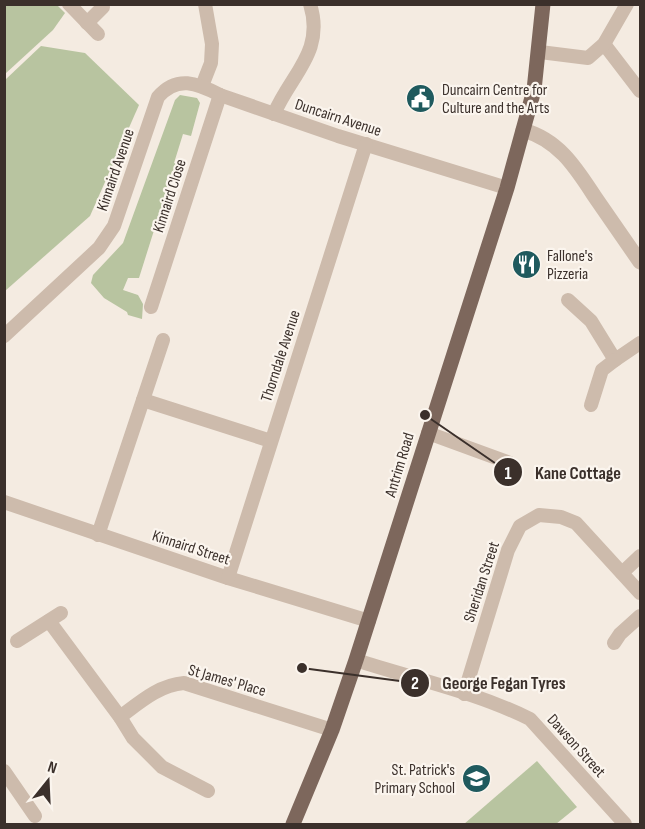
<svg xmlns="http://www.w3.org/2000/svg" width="645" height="829" font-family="'Sofia Sans Condensed',sans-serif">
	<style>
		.green { fill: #b8c4a0 }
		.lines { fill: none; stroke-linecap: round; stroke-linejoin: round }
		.minor { stroke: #cdbbac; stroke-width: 14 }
		.tertiary { stroke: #cdbbac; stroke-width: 15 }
		.primary { stroke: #7d675c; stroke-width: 15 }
		.labels { text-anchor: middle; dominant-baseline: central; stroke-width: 4.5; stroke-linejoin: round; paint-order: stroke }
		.poi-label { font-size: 16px; fill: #3b302b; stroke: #fbf5ee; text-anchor: start }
		.street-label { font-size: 16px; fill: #3b302b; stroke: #fbf5ee }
		.leader { fill: none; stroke: #3b302b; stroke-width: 2 }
		.callout-dot { fill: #3b302b; stroke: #fbf5ee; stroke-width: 2 }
		.mark-label { font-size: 18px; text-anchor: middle; font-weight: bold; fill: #fff }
		.callout-label { font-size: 18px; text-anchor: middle; font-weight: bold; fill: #3b302b; stroke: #fbf5ee; stroke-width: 4.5; stroke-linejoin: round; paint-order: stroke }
	</style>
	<rect width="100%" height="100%" fill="#f4ebe1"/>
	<g class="green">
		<polygon points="5,4 57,5 65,13 53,30 5,74"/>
		<polygon points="41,46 85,53 139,105 90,216 5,291 5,80"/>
		<polygon points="180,95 197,98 200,103 191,136 183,134 174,163 182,166 180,173 172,171 161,206 169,209 164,226 156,224 139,278 128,278 123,290 138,295 143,304 142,319 128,315 127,312 104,298 91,283 93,275 123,243 175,100"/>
		<polygon points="537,761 577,807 556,824 464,824"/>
	</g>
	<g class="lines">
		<g class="minor">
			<polyline points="69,4 98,34"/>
			<polyline points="87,23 103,7"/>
			<polyline points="604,44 640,91"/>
			<polyline points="540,52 588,58 604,44 627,4"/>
			<polyline points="202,86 211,63 212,44 205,4"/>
			<path d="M274,114C291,74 325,52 310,4"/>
			<polyline points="568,300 591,321 615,360 640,343"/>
			<polyline points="151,307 220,95"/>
			<path d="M4,336L99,248L114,226L158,97C177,75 197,83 220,95L338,136L507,188"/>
			<polyline points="143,400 271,441"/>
			<polyline points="591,405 602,370 615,360"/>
			<polyline points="428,433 510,463"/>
			<polyline points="4,502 228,578 369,621"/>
			<polyline points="98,535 163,340"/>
			<polyline points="622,573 640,556"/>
			<polyline points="228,578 366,144"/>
			<polyline points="49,621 120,717 133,738 162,767 208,791"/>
			<polyline points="17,641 61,613"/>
			<polyline points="614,643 620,634 640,616"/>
			<path d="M356,660C414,679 476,692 530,719L625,824"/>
			<polyline points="464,694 508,550 520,526 539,515 561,517 576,523 640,593"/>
			<path d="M120,717C140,702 159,685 184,683L332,730"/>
			<polyline points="4,771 35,816"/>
		</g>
		<path class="tertiary" d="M523,130C559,140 576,168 595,197C610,219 625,240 640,262"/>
		<polyline class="primary" points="293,824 332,730 356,660 507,188 534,90 543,4"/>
	</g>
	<defs>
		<symbol id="civic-disc" viewBox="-11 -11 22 22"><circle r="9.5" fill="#1f5a5e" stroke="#fbf5ee"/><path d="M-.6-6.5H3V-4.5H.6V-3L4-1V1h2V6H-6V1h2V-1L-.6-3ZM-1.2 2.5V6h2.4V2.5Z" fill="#fff"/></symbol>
		<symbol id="restaurant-disc" viewBox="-11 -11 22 22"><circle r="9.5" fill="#1f5a5e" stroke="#fbf5ee"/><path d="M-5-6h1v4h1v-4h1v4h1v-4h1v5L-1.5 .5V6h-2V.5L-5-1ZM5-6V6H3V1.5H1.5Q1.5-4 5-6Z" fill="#fff"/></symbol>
		<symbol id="school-disc" viewBox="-11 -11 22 22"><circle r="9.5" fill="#1f5a5e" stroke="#fbf5ee"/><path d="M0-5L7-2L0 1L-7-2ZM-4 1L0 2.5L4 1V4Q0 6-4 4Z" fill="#fff"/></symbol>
	</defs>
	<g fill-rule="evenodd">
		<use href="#civic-disc" x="404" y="82" width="33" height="33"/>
		<use href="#restaurant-disc" x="510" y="248" width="33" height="33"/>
		<use href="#school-disc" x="460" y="762" width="33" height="33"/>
	</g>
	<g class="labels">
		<g class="poi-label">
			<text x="442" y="90">Duncairn Centre for<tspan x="442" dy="18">Culture and the Arts</tspan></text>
			<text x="547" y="256">Fallone's<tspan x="547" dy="18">Pizzeria</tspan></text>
			<text x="455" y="770" text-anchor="end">St. Patrick's<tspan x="455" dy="18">Primary School</tspan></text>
		</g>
		<g class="street-label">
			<text transform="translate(338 118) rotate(18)">Duncairn Avenue</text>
			<text transform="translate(116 170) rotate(-71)">Kinnaird Avenue</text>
			<text transform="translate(170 196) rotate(-72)">Kinnaird Close</text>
			<text transform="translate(281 356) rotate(-72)">Thorndale Avenue</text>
			<text transform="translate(400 465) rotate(-73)">Antrim Road</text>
			<text transform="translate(191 548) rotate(18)">Kinnaird Street</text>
			<text transform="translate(482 582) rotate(-72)">Sheridan Street</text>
			<text transform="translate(227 681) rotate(16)">St James' Place</text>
			<text transform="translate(576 746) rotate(48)">Dawson Street</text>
		</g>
	</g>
	<path class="leader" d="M425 415L508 472M302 668L415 683"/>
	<g class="callout-dot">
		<circle cx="425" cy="415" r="6"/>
		<circle cx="302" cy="668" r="6"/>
		<circle cx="508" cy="472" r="15"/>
		<circle cx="415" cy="683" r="15"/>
	</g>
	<g class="mark-label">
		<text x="508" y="479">1</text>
		<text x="415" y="689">2</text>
	</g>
	<g class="callout-label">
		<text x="578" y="479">Kane Cottage</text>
		<text x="504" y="689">George Fegan Tyres</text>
	</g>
	<rect width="645" height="829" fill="none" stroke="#3b302b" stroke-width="12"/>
	<g transform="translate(48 781) rotate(18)" stroke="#fbf5ee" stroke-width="4.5" paint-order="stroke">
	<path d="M0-4.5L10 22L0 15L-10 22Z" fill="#3b302b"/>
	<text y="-9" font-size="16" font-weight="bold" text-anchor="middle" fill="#3b302b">N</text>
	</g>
</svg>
